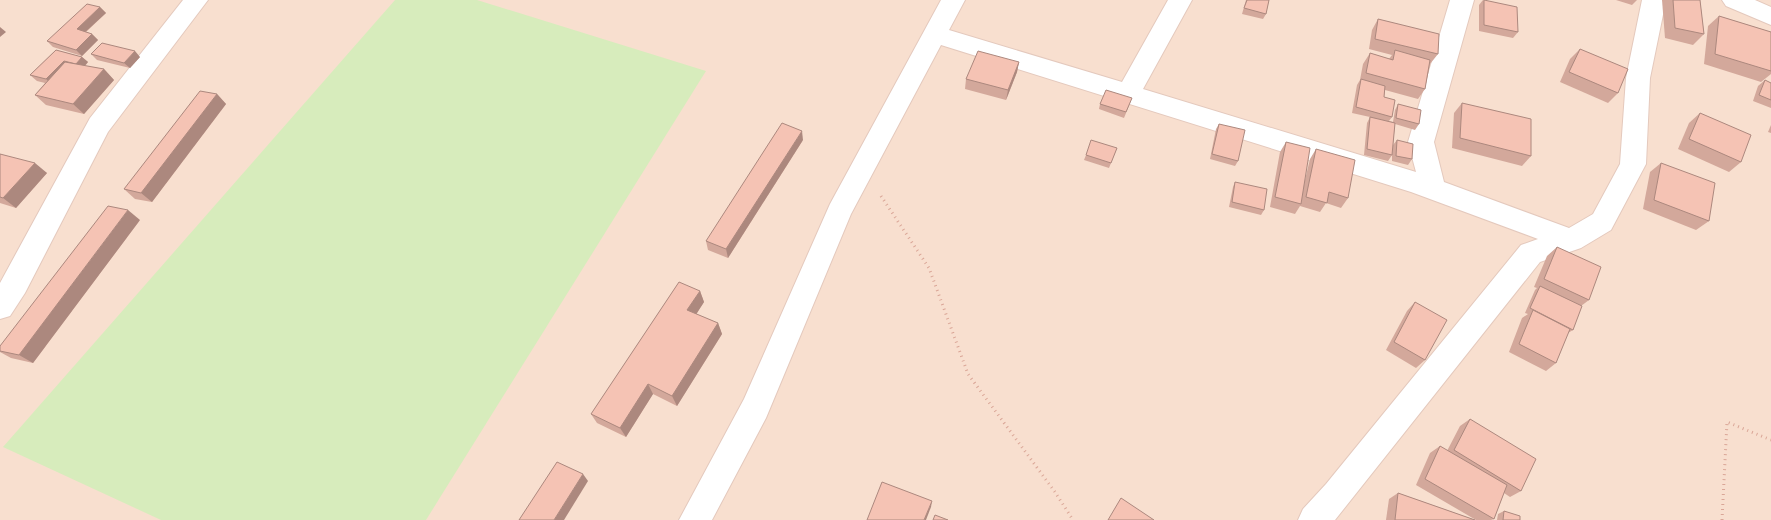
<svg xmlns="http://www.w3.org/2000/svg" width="1771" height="520" font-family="'Nunito Sans',sans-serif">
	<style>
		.residential { fill: #f8dfcf }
		.green { fill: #d7ecbc }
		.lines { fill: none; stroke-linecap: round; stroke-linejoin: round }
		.minor-casing { stroke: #e4c9bd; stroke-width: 2 }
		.path { stroke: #daa697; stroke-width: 3; stroke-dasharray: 1 4; stroke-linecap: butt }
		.minor { fill: #fff; fill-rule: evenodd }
		.wall { fill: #d3a89b }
		.shaded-wall { fill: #ac887e }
		.building { fill: #f5c3b4; stroke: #ac887e }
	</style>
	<rect width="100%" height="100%" fill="#feecde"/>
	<rect class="residential" x="0" y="0" width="1771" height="520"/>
	<polygon class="green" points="395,0 477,0 706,71 426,520 161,520 3,447"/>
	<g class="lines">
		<defs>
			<g id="minor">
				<polygon points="183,0 208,0 108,132 25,293 10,316 0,319 0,283 90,118"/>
				<polygon points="941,0 965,0 949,30 1122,82 1168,0 1192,0 1143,89 1416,172 1408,142 1450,0 1474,0 1434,142 1444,182 1569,228 1593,214 1620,164 1626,78 1642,0 1666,0 1650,78 1646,164 1611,230 1581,248 1540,262 1335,520 1298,520 1303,509 1326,484 1521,245 1538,239 1411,192 941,45 851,214 766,418 712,520 679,520 744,399 830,204"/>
				<polygon points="1722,0 1755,0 1771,7 1771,25 1726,6"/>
			</g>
		</defs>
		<use href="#minor" class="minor-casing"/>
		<g class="path">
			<polyline points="881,196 929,268 968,374 1055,492 1073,520"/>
			<polyline points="1722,520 1727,422 1771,440"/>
		</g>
		<use href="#minor" class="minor"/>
	</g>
	<g class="wall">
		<polygon points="1246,0 1269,0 1266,14 1263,19 1242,14"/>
		<polygon points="1483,0 1518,32 1513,38 1479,31 1479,5"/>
		<polygon points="1616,0 1637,0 1632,5"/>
		<polygon points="1662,0 1700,0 1704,34 1693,45 1665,38"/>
		<polygon points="100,7 106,13 86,32 92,34 98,40 82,56 53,47 47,41"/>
		<polygon points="1719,16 1771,32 1771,74 1761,82 1704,64 1708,26"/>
		<polygon points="1378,19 1438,54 1430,64 1425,89 1418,99 1385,90 1384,97 1392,117 1389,121 1393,122 1395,110 1398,104 1419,124 1415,130 1395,124 1393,145 1397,140 1412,159 1408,165 1392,161 1392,155 1388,161 1364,155 1367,123 1370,117 1352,113 1357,85 1360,80 1363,64 1370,53 1389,59 1392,55 1369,49 1372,30"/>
		<polygon points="1580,49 1618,93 1608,103 1560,82 1570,59"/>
		<polygon points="56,50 82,57 88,62 85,66 104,69 114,80 84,114 46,105 35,95 45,83 37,81 30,75"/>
		<polygon points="91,54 140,57 130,68 97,60"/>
		<polygon points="1019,62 1017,72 1006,100 965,89 966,79"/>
		<polygon points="1765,80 1771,83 1771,108 1753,101 1758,86"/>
		<polygon points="217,94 226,104 152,202 135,199 124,189"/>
		<polygon points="1132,98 1124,118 1099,109 1100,104"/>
		<polygon points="1462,103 1531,156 1522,166 1452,148 1454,113"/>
		<polygon points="1700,113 1741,162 1729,172 1678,149 1689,123"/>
		<polygon points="1219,124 1238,161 1235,166 1210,159 1216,129"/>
		<polygon points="1771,125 1771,133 1768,132"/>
		<polygon points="803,140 728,258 708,250 706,241"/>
		<polygon points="1286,142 1305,180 1310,159 1316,149 1348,198 1341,208 1326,203 1320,212 1300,206 1295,214 1270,207 1280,152"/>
		<polygon points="1117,148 1109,168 1084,160 1086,155"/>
		<polygon points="0,154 47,173 16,208 0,203"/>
		<polygon points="1661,163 1709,221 1696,230 1643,209 1650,172"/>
		<polygon points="1235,182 1264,210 1261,215 1229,207 1233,187"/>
		<polygon points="140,220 33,363 11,358 0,352 0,346"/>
		<polygon points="1557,247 1589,300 1581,306 1573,330 1568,333 1556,363 1546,371 1509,352 1522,318 1528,314 1525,313 1535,290 1537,288 1534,287 1547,256"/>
		<polygon points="700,291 704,302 696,314 718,323 722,334 677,406 653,394 626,437 597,423 591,414"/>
		<polygon points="1415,302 1425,360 1416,368 1386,350 1407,311"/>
		<polygon points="1470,419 1521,491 1510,497 1504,493 1494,519 1491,520 1476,520 1416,485 1430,453 1440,446 1447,451 1460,426"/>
		<polygon points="1398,493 1475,520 1386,520 1389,499"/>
		<polygon points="1504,511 1520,520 1497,520 1498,514"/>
	</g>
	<g class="shaded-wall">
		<polygon points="100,7 106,13 82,35 77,29"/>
		<polygon points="0,27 6,32 0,37"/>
		<polygon points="92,34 98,40 82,56 76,50"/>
		<polygon points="135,51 140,57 130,68 124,63"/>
		<polygon points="82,57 88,62 82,69 76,64"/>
		<polygon points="64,61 70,66 52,85 46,79"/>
		<polygon points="1019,62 1017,72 1006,100 1008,90"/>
		<polygon points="104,69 114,80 84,114 73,104"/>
		<polygon points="217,94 226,104 152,202 141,193"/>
		<polygon points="802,131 803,140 728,258 726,249"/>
		<polygon points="35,163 47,173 16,208 3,198"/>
		<polygon points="128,210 140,220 33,363 19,355"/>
		<polygon points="700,291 704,302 692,321 687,310"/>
		<polygon points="718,323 722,334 677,406 672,396"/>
		<polygon points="648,384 653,394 626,437 620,428"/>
		<polygon points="583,474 588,481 564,520 554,520"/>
		<polygon points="932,501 931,507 926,520 924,520"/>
	</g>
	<g class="building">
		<polygon points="1247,0 1269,0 1266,14 1244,8"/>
		<polygon points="1484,0 1517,7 1518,32 1484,25"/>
		<polygon points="1673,0 1700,0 1704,34 1675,28"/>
		<polygon points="87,4 100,7 77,29 92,34 76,50 47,41"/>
		<polygon points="1719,16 1771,32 1771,71 1715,54"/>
		<polygon points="1378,19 1439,34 1438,54 1375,39"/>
		<polygon points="102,43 135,51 124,63 91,54"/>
		<polygon points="1580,49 1628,69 1618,93 1569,72"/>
		<polygon points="56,50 82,57 76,64 64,61 46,79 30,75"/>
		<polygon points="1395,50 1430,60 1425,89 1366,73 1370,53 1393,60"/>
		<polygon points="978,51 1019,62 1008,90 966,79"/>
		<polygon points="65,62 104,69 73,104 35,95"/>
		<polygon points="1361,79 1385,86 1384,97 1395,100 1392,117 1356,107"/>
		<polygon points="1765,80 1771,83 1771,100 1759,95"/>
		<polygon points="1106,90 1132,98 1126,112 1100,104"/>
		<polygon points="200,91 217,94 141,193 124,189"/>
		<polygon points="1462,103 1531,119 1531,156 1460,138"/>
		<polygon points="1398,104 1421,110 1419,124 1396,118"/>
		<polygon points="1700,113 1751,135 1741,162 1689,139"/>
		<polygon points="1370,117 1395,123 1392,155 1367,149"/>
		<polygon points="782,123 802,131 726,249 706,241"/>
		<polygon points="1219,124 1245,130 1238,161 1212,154"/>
		<polygon points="1091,140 1117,148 1111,163 1086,155"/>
		<polygon points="1397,140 1413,144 1412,159 1396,156"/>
		<polygon points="1286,142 1310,148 1301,204 1275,197"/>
		<polygon points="1316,149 1355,160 1348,198 1329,192 1327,203 1306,197"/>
		<polygon points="0,154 35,163 3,198 0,197"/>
		<polygon points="1661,163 1715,183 1709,221 1654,200"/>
		<polygon points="1235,182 1267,189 1264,210 1232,202"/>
		<polygon points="108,206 128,210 19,355 0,351 0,346"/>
		<polygon points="1557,247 1601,267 1589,300 1544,279"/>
		<polygon points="679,282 700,291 687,310 718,323 672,396 648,384 620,428 591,414"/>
		<polygon points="1540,286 1582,306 1573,330 1530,308"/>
		<polygon points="1415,302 1447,320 1425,360 1394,342"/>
		<polygon points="1533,310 1570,329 1556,363 1519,344"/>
		<polygon points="1470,419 1536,459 1521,491 1454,450"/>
		<polygon points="1440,446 1507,485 1494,519 1425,479"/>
		<polygon points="557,462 583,474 554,520 519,520"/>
		<polygon points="882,482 932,501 924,520 867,520"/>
		<polygon points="1398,493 1475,520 1395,520"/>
		<polygon points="1121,498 1154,520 1108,520"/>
		<polygon points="1504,511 1520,516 1520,520 1503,520"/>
		<polygon points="935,515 948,520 933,520"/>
	</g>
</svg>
